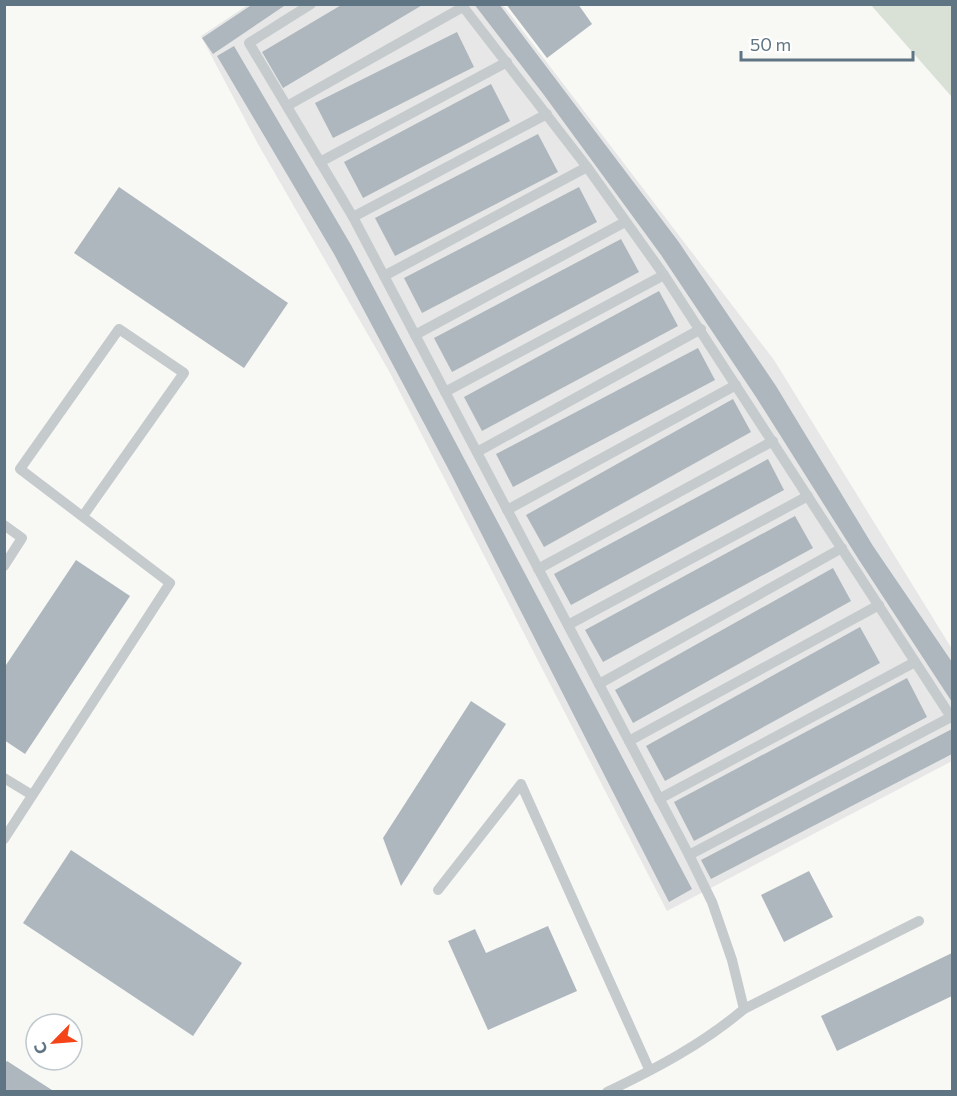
<svg xmlns="http://www.w3.org/2000/svg" width="957" height="1096" font-family="Commissioner,sans-serif">
	<style>
		.built { fill: #e6e7e6 }
		.green { fill: #d9e0d5 }
		.building { fill: #aeb7bd }
		.lines { fill: none; stroke-linecap: round; stroke-linejoin: round }
		.service { stroke: #c5cacd; stroke-width: 10 }
	</style>
	<rect width="100%" height="100%" fill="#f8f8f5"/>
	<polygon class="built" points="248,5 503,5 774,360 952,649 952,761 667,911 389,371 258,144 201,36"/>
	<polygon class="green" points="871,5 952,5 952,97"/>
	<g class="building">
		<polygon points="253,4 287,4 213,54 202,38"/>
		<polygon points="343,4 424,4 283,88 262,52"/>
		<polygon points="474,4 499,4 678,241 776,386 873,546 952,662 952,702 859,560 756,397 661,255 544,95"/>
		<polygon points="506,4 578,4 592,24 547,58"/>
		<polygon points="457,32 474,67 333,138 315,103"/>
		<polygon points="234,46 351,245 692,889 669,902 451,474 334,254 217,56"/>
		<polygon points="491,84 510,121 363,198 344,162"/>
		<polygon points="538,134 558,172 395,256 375,218"/>
		<polygon points="119,187 288,303 244,368 74,253"/>
		<polygon points="579,187 597,222 422,313 404,278"/>
		<polygon points="621,239 639,272 452,372 434,338"/>
		<polygon points="659,291 678,326 482,431 464,397"/>
		<polygon points="698,348 715,380 513,487 496,454"/>
		<polygon points="733,399 751,432 544,547 526,515"/>
		<polygon points="768,459 784,490 571,605 554,574"/>
		<polygon points="795,516 813,548 603,662 585,630"/>
		<polygon points="76,560 130,596 25,754 4,740 4,668"/>
		<polygon points="833,568 851,601 633,723 615,690"/>
		<polygon points="860,627 880,663 665,781 646,746"/>
		<polygon points="907,678 927,717 694,841 674,802"/>
		<polygon points="471,701 506,724 401,886 383,838"/>
		<polygon points="952,729 952,754 711,879 701,860"/>
		<polygon points="71,850 242,963 193,1036 23,923"/>
		<polygon points="809,871 833,917 784,942 761,895"/>
		<polygon points="548,926 577,991 488,1030 448,941 475,929 486,953"/>
		<polygon points="952,953 952,996 837,1051 821,1016"/>
		<polygon points="7,1061 55,1092 4,1092 4,1064"/>
	</g>
	<g class="lines">
		<g class="service">
			<path d="M311,4L249,43L353,217L689,855L712,902L732,960L744,1009C703,1044 655,1069 607,1092"/>
			<polyline points="461,4 587,167 664,275 951,717 689,855"/>
			<polyline points="287,106 463,7"/>
			<polyline points="320,162 507,62"/>
			<polyline points="353,217 547,114"/>
			<polyline points="384,276 587,167"/>
			<polyline points="415,335 625,222"/>
			<polyline points="445,392 664,275"/>
			<polyline points="477,452 701,329"/>
			<polyline points="507,510 736,385"/>
			<polyline points="4,525 22,538 4,566"/>
			<polyline points="538,569 773,441"/>
			<polyline points="568,625 808,496"/>
			<polyline points="599,684 842,548"/>
			<polyline points="629,741 879,605"/>
			<polyline points="4,778 32,795"/>
			<polyline points="659,799 915,662"/>
			<polyline points="4,839 170,583 20,469 119,329 184,373 83,516"/>
			<polyline points="438,890 521,784 649,1069"/>
			<polyline points="744,1009 919,921"/>
		</g>
	</g>
	<rect width="957" height="1096" fill="none" stroke="#607583" stroke-width="12"/>
	<g transform="translate(54 1042) rotate(245)"><circle r="28" fill="#ffffff" stroke="#bfc8cd" stroke-width="1.5"/>
	<path d="M0-4.5L10 22L0 15L-10 22Z" fill="#f54418"/>
	<text y="-9" font-size="16" font-weight="bold" text-anchor="middle" fill="#607583">С</text>
	</g>
	<path d="M741 51v9h172v-9" fill="none" stroke="#607583" stroke-width="3"/>
	<text x="750" y="51" font-size="18" fill="#607583" stroke="#ffffff" stroke-width="4.5" paint-order="stroke">50 m</text>
</svg>
